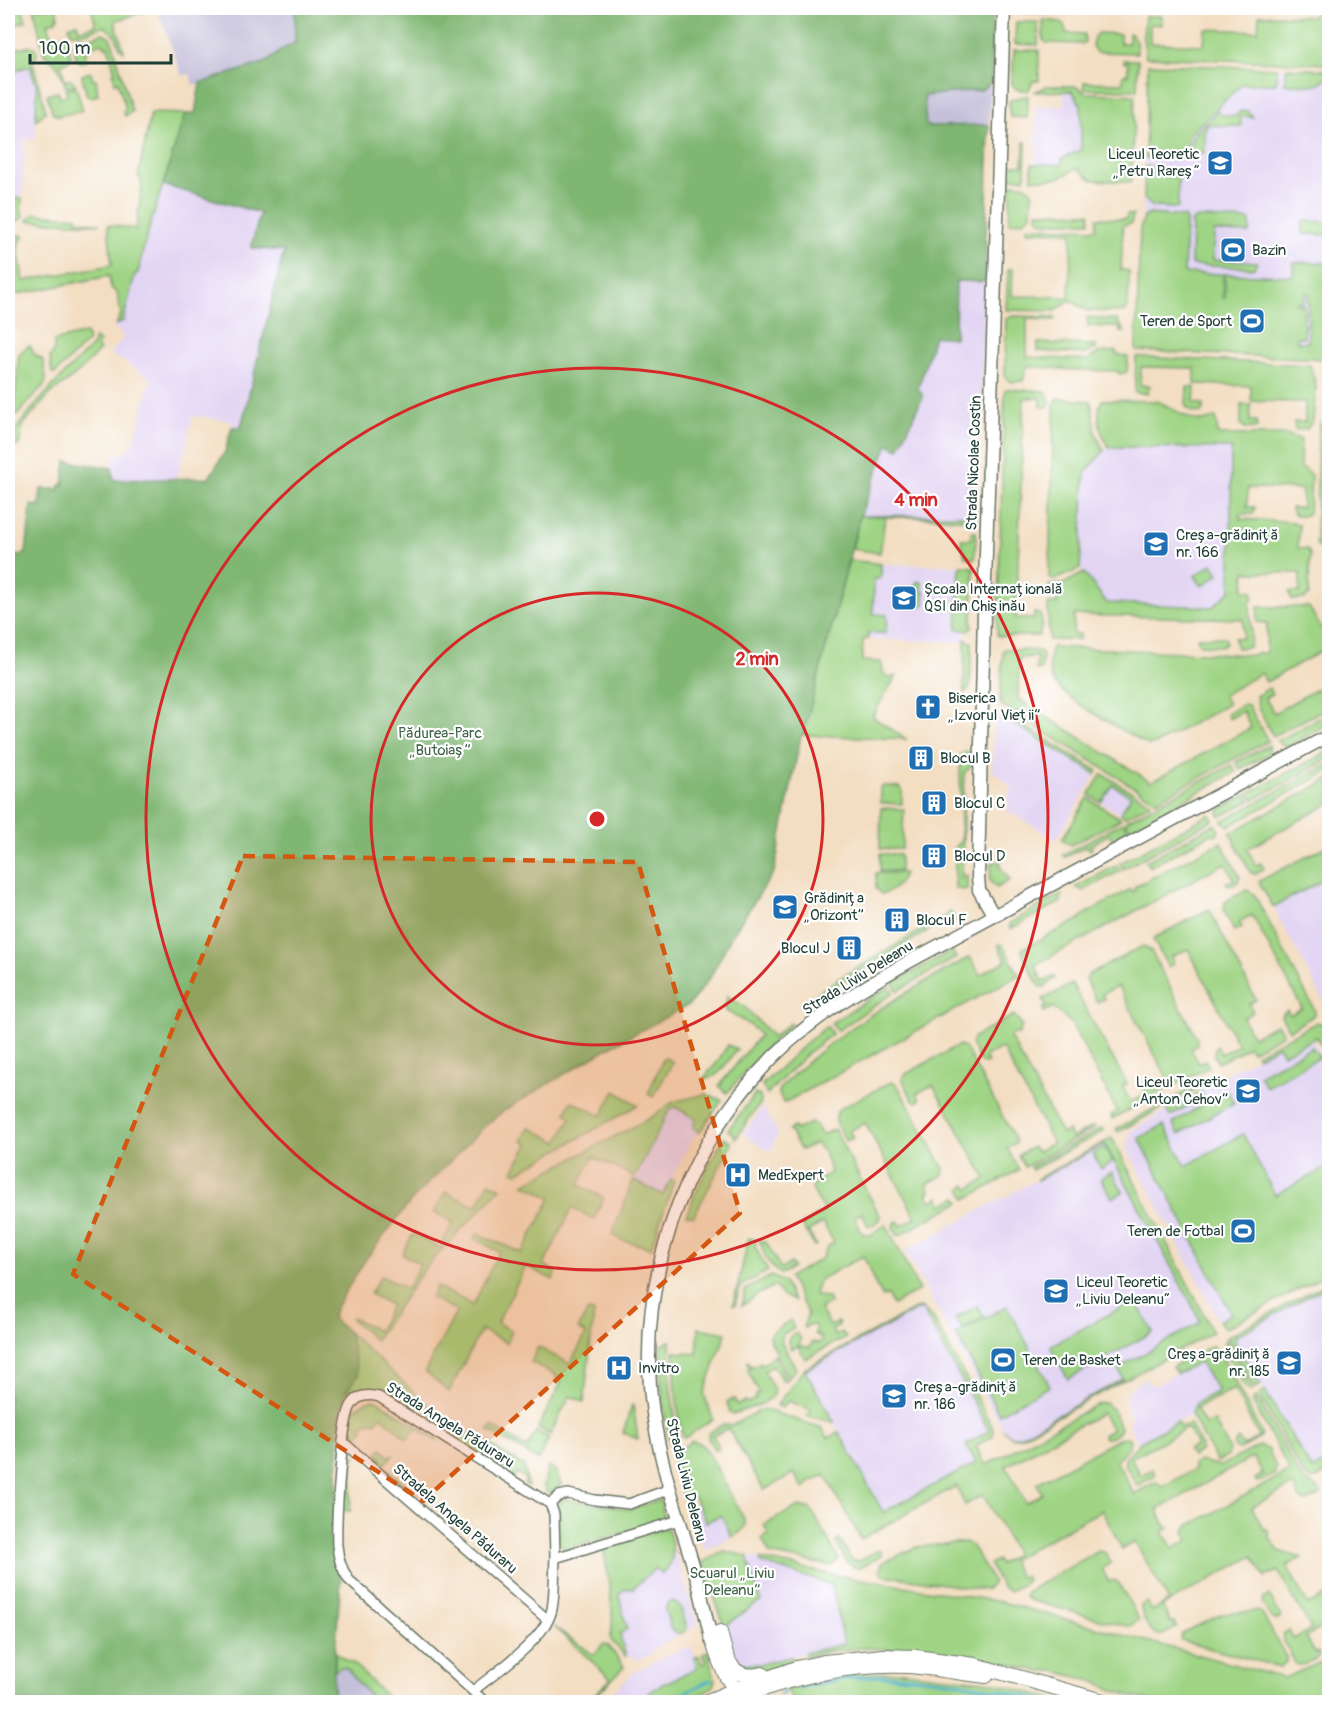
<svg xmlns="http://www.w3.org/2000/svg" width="1337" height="1710" font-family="Pangolin,sans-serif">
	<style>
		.built { fill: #e2d4f3 }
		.industrial { fill: #c5c0da }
		.green { fill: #9fd484; stroke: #5f885c; stroke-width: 1.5; fill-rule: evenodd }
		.forest { fill: #7fb672; stroke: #4f7a53; stroke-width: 1.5 }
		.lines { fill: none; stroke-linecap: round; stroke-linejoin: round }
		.stream { stroke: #4db1cc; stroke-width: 3 }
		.minor-casing { stroke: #697566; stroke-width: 12 }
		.major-casing { stroke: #697566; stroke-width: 15 }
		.highway-casing { stroke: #697566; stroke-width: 16 }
		.minor { stroke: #fff; stroke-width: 9 }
		.major { stroke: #fff; stroke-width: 12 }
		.highway { stroke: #fff; stroke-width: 14 }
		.marked { fill: #d45610; fill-opacity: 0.2; stroke: #d45610; stroke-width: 4.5; stroke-dasharray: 12 8; stroke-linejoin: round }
		.ring { fill: none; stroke: #d62828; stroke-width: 3 }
		.labels { text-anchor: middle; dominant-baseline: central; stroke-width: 4.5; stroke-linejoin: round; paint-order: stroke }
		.poi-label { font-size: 15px; fill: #1f3d34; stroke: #fff; text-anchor: start }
		.street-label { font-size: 15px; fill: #1f3d34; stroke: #fff }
		.park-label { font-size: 15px; fill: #3f6348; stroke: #fff }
		.centre { fill: #d62828; stroke: #fff; stroke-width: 3 }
		.ring-label { font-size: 18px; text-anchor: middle; font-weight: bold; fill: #d62828; stroke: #fff; stroke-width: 4.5; stroke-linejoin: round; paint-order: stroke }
	</style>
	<rect width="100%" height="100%" fill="#fff"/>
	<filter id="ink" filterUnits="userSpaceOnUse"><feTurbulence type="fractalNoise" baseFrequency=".0167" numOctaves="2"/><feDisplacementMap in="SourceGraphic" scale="12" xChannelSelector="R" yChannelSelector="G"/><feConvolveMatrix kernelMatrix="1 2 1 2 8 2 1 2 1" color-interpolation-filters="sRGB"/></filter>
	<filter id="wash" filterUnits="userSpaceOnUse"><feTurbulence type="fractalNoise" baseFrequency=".008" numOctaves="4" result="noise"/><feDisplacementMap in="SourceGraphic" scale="24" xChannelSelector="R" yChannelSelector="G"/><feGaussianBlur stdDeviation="1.35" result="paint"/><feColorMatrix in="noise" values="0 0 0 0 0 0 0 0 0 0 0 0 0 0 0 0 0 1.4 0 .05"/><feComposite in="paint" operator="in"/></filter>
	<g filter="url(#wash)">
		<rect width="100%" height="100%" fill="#f3dec2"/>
		<g class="built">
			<polygon points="1148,64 1329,70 1329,358 1138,350"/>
			<polygon points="30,65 37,87 35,140 25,139 22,198 8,198 8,139 11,89 9,88 8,75 15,70"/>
			<polygon points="1064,91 1086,93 1085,154 1062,165 1036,164 1036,106 1064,106"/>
			<polygon points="163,185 260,213 284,251 241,428 232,427 232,421 193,416 178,475 172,478 114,480 112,468 113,455 121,454 127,451 134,442 151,379 110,353 122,340 123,335 113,326 121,322 134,273 138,273 145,242"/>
			<polygon points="956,280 985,282 981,402 977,402 974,515 860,516 888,444 899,449 922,396 918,390 934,336 955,337"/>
			<polygon points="1109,447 1231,448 1231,590 1213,607 1107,603 1080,569 1085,472"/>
			<polygon points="849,560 875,564 970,566 968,630 965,630 965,642 829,638"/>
			<polygon points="995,712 1096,774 1056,840 1010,812 1008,816 1009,793 1012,789 998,773 992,772"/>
			<polygon points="1113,784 1131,796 1120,814 1101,802"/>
			<polygon points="1329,877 1329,1000 1325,1003 1273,907"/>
			<polygon points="1312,1039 1329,1071 1329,1262 1219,1321 1127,1148 1131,1130 1201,1092 1199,1088 1279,1046 1283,1053"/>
			<polygon points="673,1102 704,1121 686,1150 664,1195 633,1180"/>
			<polygon points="763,1107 778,1133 770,1152 743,1134"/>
			<polygon points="1105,1143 1200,1320 1199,1323 1118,1368 1123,1379 1020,1436 1012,1437 1003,1429 905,1251"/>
			<polygon points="1329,1285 1329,1460 1313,1470 1235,1341 1236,1336"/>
			<polygon points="917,1310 923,1310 989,1432 966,1444 976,1463 883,1513 805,1370"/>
			<polygon points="1199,1361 1218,1391 1196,1403 1191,1414 1138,1443 1128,1424 1131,1417 1126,1407 1128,1391 1145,1377 1147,1382 1154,1386"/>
			<polygon points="697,1503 698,1506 721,1515 732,1537 705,1550 688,1506"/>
			<polygon points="674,1549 698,1625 653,1649 651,1654 638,1660 631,1655 626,1657 620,1633 619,1595 624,1589 633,1588 656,1568 665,1571"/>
			<polygon points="747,1556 760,1559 761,1563 832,1585 844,1644 759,1664 736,1664 724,1626 761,1602"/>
			<polygon points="692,1648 698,1668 655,1688 636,1702 602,1702 635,1671 678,1650"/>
		</g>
		<g class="industrial">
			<polygon points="157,8 295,8 295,43 282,50 267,62 193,85 190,74 182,76"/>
			<polygon points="991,83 989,125 926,126 924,96 981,90"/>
			<polygon points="341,1667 346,1668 375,1702 333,1702 335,1671"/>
		</g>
		<g class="green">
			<polygon points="8,8 22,8 26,21 12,26 11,21 8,21"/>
			<path d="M34,8H57L58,17L55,21L48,23L52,38L66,35L71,58L69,61L61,64L65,81L71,79L76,85L66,87C61,74 58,60 44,55Z"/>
			<polygon points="91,8 156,8 115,21 124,51 120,48 115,35 104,26 82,34 71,33 69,26 77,23 79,30 96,25"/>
			<polygon points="1016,8 1064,8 1055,14 1016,12"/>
			<polygon points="1315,8 1329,8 1329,64 1146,57 1143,38 1145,16 1162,16 1162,25 1150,24 1150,43 1204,45 1205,29 1258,31 1259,15 1314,16"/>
			<polygon points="1043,20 1061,22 1065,27 1066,33 1084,34 1085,42 1082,44 1047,43 1043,40"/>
			<polygon points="1016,22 1038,22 1038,45 1015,44"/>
			<polygon points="103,33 110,37 113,44 132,112 125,116 123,111 126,109 118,82 115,83 113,74 115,73 108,46 105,47 103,43 87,47 88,52 85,53 87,61 81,62 76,59 74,43"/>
			<polygon points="1098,33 1120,34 1120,43 1129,43 1129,33 1132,34 1136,42 1137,53 1096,52 1092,46 1094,37"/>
			<polygon points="31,46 36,48 37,56 32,60 46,111 36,121 37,88 30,66 15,70 16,73 8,76 9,88 11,89 8,139 8,50"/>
			<polygon points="1014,50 1039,50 1039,81 1033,81 1028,91 1016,89 1012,84"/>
			<polygon points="1124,60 1138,60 1137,90 1084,89 1084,82 1123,83 1123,75 1128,74 1128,63 1124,63"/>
			<path d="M1148,64L1277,68L1276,84H1242L1189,135L1186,152C1181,152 1174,150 1170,152C1158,155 1160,161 1145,158Z"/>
			<polygon points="1286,68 1329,70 1329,76 1317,85 1285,84"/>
			<polygon points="91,72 93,80 96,79 98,95 90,97 87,96 82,77 82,75"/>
			<path d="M1047,86H1075L1086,93L1135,95L1131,182L1092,180L1077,168C1059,180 1054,180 1032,179V164L1062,165V159L1081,150V105L1072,91L1034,92Z"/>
			<polygon points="76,87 82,107 81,111 58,116 53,114 47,95 58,92 60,97 67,95 66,89"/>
			<polygon points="1028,96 1027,118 1010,117 1009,102 1011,99"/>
			<polygon points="1218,111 1221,115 1236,116 1240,111 1248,111 1253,117 1241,116 1241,126 1206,125 1204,153 1189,152 1192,137"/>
			<polygon points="151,113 185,114 145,242 138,273 135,274 123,321 116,325 121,314 117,293 111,288 109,276 8,296 8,234 12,233 24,236 18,245 23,281 112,265 108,225 136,229 142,185 140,177 138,177"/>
			<polygon points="1024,142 1026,142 1025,178 1013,178 1007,175 1006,168 1010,165 1023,165"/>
			<polygon points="1145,166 1154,167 1154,176 1178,177 1178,208 1153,207 1144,199"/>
			<polygon points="1011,184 1024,184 1032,192 1031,215 1023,221 1009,223"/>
			<polygon points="8,198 22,198 21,211 24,217 8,227"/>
			<polygon points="1037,212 1090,213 1090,222 1043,222 1037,216"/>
			<polygon points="34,214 77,217 77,220 100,224 28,221 31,216"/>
			<polygon points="1127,214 1133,215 1131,224 1123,225 1121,270 1129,271 1128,308 1125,312 1088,311 1070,300 1055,311 1006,310 1008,269 1013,269 1012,296 1069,297 1072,232 1027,231 1027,227 1096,229 1097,218 1126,219"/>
			<path d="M1149,214L1184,217L1186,221L1184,273L1223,274V298H1225V274L1293,276L1294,262L1329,263L1328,359L1136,351L1140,229L1144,217ZM1308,293V342H1297V337H1304V305L1297,304V302H1304V294Z"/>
			<polygon points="1198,218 1250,220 1250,233 1214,232 1213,260 1257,262 1254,268 1193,265 1191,263 1192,221"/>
			<polygon points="1303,221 1329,222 1329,235 1303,234"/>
			<polygon points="1010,316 1055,317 1055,320 1027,319 1027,357 1088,360 1098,353 1116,351 1116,354 1128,357 1127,372 1119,374 1118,371 1074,370 1027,366 1023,381 1012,382 1005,377 1006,319"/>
			<polygon points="1087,317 1117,320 1125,332 1120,332 1120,327 1088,326"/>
			<polygon points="86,333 88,337 87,342 55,374 52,373 50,358 54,351 54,341"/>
			<path d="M95,338L100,342L97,346L100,350L79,372L55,391L52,392L22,426L19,445L8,446C7,429 78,360 93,345Z"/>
			<polygon points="1038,343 1096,345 1096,349 1084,354 1038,351"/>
			<polygon points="28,346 30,346 35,355 43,360 46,379 45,384 17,415 14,411 19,354"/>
			<polygon points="1136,357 1310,365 1316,386 1313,420 1307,429 1295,430 1294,422 1305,422 1305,402 1251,401 1251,386 1195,384 1195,368 1141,367 1140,385 1150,386 1147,394 1135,392"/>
			<polygon points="1187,387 1195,387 1194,403 1204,404 1202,413 1193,412 1186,407"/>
			<path d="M1008,389L1044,391C1049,394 1051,402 1048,407H1041V398H1024L1016,618L1034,619V613L1040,614L1042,623L1039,636H998L997,633L1005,390Z"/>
			<polygon points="1058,398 1091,401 1096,434 1104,451 1085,473 1080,569 1054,580 1049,577 1054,413 1054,405"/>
			<path d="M1102,400L1156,401C1171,405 1186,421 1202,421C1207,421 1211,418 1216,418L1218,435H1289L1301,440L1300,468L1304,469L1311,475L1309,513L1303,516H1296L1292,512L1291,508H1302V489L1248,488L1247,507H1255L1253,514H1240V519L1293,522L1299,525L1298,548L1307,549L1310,554L1309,595L1305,599L1292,600L1289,592H1300V573L1245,572L1244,590L1253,591V600L1250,602L1251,640L1249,647L1237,648L1234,638H1243V619L1074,615L1073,634H1080L1079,639L1049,640L1048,604H1057V592L1049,591V585L1063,584L1084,573L1107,603L1213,607L1231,590V448L1109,447C1100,435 1095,413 1102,400Z"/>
			<polygon points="1241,405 1251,405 1250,421 1257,421 1257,428 1246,428 1241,425"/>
			<polygon points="1320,423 1323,430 1325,484 1329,484 1330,544 1319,548 1316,544 1318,433"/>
			<polygon points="972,515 972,520 929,517 885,517 880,553 852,549 860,516"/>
			<polygon points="971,532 976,532 975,559 965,557 961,539 971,539"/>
			<path d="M849,560L881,564V578L874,579L873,614L887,615L886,633H868V639L863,640L862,661L881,662C884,669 880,673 889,678L896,676L873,715L874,718L906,739L803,735Z"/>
			<polygon points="1212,564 1219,574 1202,586 1195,576"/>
			<polygon points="960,566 974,567 972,628 968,631 957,629"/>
			<polygon points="918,581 922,583 922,591 925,592 924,605 912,608 911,590"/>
			<path d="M1258,607H1309L1329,642V647L1266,682L1261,673L1223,695L1228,704L1156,744L1148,745C1127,732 1062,699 1052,679C1048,671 1049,656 1052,647L1254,655L1256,653H1266L1267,623L1257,622Z"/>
			<polygon points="1197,637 1225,637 1226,642 1223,646 1200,645"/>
			<polygon points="965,639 972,643 970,688 964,693"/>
			<polygon points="1005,649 1040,651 1043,655 1041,670 1036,670 1037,657 1019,658 1018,699 1151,782 1251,728 1243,711 1229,719 1227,713 1244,704 1248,705 1268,741 1156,801 1000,704 1003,651"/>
			<polygon points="1329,682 1329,707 1273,736 1259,710 1256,696 1269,688 1272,694 1265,698 1274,713"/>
			<polygon points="1329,713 1329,724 1289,746 1282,745 1277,741"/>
			<polygon points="1015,720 1098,771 1096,774 1013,723"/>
			<polygon points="1269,745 1269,754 1240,769 1236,762"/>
			<polygon points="969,751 972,753 970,754 970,768 964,773 962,878 967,875 967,890 955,889 955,848 961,841 960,755"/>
			<polygon points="1329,751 1329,759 1253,800 1249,793"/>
			<polygon points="1329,764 1329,771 1229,826 1222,821"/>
			<polygon points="1232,765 1236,772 1130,829 1125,821"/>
			<polygon points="1102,774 1151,803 1125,817 1120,814 1131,796 1113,785 1101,802 1089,795"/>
			<polygon points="1329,779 1329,804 1247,849 1256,865 1261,863 1264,868 1256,874 1251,873 1230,833"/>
			<polygon points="884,786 900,787 902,790 902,804 881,803 881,788"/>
			<polygon points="1247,794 1250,801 1220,817 1219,813 1220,809"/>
			<polygon points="1088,798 1121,819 1071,845 1062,839"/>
			<polygon points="881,808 904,809 902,849 880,849"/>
			<polygon points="1210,814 1213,820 1123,869 1120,863"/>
			<polygon points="1123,822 1128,830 1112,839 1109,834 1091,845 1092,848 1090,850 1087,846 1065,857 1063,855"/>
			<polygon points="1215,824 1219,831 1217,835 1211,834 1149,867 1146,861"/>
			<polygon points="1221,842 1240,877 1237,883 1231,886 1226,883 1234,879 1225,863 1035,965 1043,982 1054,976 1055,978 1045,987 1039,986 1023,955 1022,949 1079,920 1082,916 1131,889 1133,892 1135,891 1134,887"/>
			<polygon points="1329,845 1329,877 1273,907 1259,882 1261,880"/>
			<rect x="880" y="854" width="20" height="17"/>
			<polygon points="1001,861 1000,867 1010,880 996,888 990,881 991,863"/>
			<polygon points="1117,865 1120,871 1083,891 1076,887"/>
			<path d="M876,873H904C900,884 893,892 881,894L876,889Z"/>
			<polygon points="1246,890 1254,894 1315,1011 1313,1016 1291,1029 1289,1030 1281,1016 1287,1010 1290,1015 1302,1008 1252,915 1239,922 1242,927 1234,931 1224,910 1225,902"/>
			<polygon points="1061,894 1061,902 1010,929 1010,923"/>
			<polygon points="1209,909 1256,1000 1249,1004 1253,1012 1243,1018 1253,1037 1277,1024 1283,1034 1252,1051 1249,1046 1218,1063 1214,1055 1215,1048 1217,1046 1221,1054 1238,1045 1188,949 1171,957 1174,963 1168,967 1154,941 1154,938"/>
			<polygon points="950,911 956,921 947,927 941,923 802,1006 801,1004 840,978 947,915"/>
			<path d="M1002,944L1019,975L784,1103L778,1093L779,1089C833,1033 902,994 970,957L980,975L1006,961L998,945Z"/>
			<polygon points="1143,946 1151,951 1197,1038 1197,1045 1191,1049 1199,1063 1205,1060 1209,1067 1149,1098 1144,1088 1149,1083 1153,1089 1169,1081 1118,986 1102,994 1104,999 1097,1002 1086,980 1089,974"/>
			<polygon points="952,950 956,958 897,991 893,983"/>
			<polygon points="1072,984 1127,1084 1122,1086 1131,1102 1144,1095 1147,1100 1112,1119 1111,1115 1117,1111 1071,1023 1053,1007 1044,1012 1043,1008 1047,1005 1043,999"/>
			<polygon points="889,986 893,993 837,1031 831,1023"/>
			<polygon points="727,995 732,1000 743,1005 773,1037 790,1023 792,1025 772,1042 727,1093 719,1086 760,1035 750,1025 725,1010"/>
			<polygon points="1014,1015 1022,1025 1019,1034 1012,1034 1010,1037 1062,1134 1068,1131 1072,1138 1094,1126 1095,1128 1025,1167 1018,1155 1033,1147 1037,1152 1053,1143 1002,1048 985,1056 988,1063 985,1064 981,1063 971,1044 974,1037"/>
			<polygon points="1317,1022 1323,1024 1329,1037 1329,1059 1317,1037 1283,1054 1278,1046 1258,1057 1256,1054"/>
			<polygon points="827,1026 832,1034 810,1051 767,1094 762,1085 807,1042"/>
			<path d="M728,1045L737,1049C728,1060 718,1081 703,1079L716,1064Z"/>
			<polygon points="959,1045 965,1047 1015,1139 1016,1143 1007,1148 1019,1170 966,1199 961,1189 966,1185 969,1189 986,1179 933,1085 917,1093 920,1100 916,1102 913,1101 902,1078 904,1075"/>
			<polygon points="1312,1047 1320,1057 1266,1087 1259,1075"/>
			<polygon points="664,1057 673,1062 653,1097 648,1094"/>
			<polygon points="1218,1074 1219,1077 1118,1132 1116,1129"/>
			<path d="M891,1082L896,1084L899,1088L944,1169L943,1175L927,1184L930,1191L927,1194L932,1201L939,1197L943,1205L957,1197L960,1202L898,1236L893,1227L894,1223L898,1221L901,1226L916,1218L865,1123L849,1131L853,1138L846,1141C840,1130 831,1120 839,1109Z"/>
			<polygon points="615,1091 638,1105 517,1173 513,1171 528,1144 522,1141 529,1127 558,1142 571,1117 565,1113 572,1101 601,1116"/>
			<polygon points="1201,1092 1204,1097 1170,1116 1166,1110"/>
			<polygon points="1228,1092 1234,1103 1179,1134 1173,1123 1210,1100"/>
			<polygon points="706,1094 722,1100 699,1133 693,1127 696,1119 675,1107 669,1110 635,1177 593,1157 579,1185 604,1198 594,1219 572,1208 544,1265 556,1272 553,1280 526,1266 497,1323 512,1331 507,1343 481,1330 449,1392 425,1371 457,1311 431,1298 436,1286 473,1305 499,1252 474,1238 478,1234 522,1253 551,1198 524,1184 650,1118 673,1102"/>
			<polygon points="755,1094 760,1096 761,1103 747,1121 736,1139 733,1133 728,1130"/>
			<polygon points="811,1123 815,1125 822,1135 834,1129 880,1216 880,1220 871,1226 868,1226 862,1213 854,1217 863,1234 870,1235 886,1224 919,1290 893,1305 887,1295 883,1297 873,1280 873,1276 863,1256 819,1280 815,1295 828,1298 830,1303 820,1308 830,1326 838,1322 839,1326 832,1330 835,1336 842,1332 846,1337 805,1359 798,1346 791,1349 788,1342 789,1338 797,1333 801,1339 799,1345 807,1348 810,1347 812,1342 820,1343 822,1338 815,1334 816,1329 814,1325 808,1325 805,1328 803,1327 808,1314 789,1277 821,1259 828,1246 834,1243 823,1223 808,1231 816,1245 814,1246 802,1225 824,1211 812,1189 815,1182 831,1173 824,1152 816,1143 801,1150 789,1130 794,1127 796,1130"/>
			<polygon points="1164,1125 1186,1166 1243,1134 1275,1195 1329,1166 1329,1273 1224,1329 1219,1321 1231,1314 1139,1138"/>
			<polygon points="1102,1128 1104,1131 1032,1170 1030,1167"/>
			<polygon points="8,1131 349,1339 349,1333 437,1413 524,1466 528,1486 524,1484 526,1479 517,1473 514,1478 445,1434 444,1425 414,1405 402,1406 377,1391 354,1389 348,1393 346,1391 358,1375"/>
			<polygon points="724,1138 732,1143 694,1216 686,1215 707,1168"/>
			<polygon points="1112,1138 1213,1332 1020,1437 1013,1438 1003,1429 1012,1437 1020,1436 1123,1379 1118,1368 1199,1323 1200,1320 1105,1144 1037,1180 1037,1179"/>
			<polygon points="1105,1147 1113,1162 1101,1169 1093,1154"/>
			<polygon points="1112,1172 1123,1192 1112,1198 1101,1178"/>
			<polygon points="671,1179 674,1181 671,1190 651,1248 618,1239 618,1237 612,1235 633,1180 663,1195"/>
			<polygon points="489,1182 501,1188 425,1268 375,1340 351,1319 352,1317 378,1331 391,1305 370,1294 381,1276 407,1289 420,1264 402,1254 413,1234 440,1248 453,1222 434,1212 446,1192 476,1207"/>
			<polygon points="749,1238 756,1240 755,1247 768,1271 740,1286 735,1305 733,1305"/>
			<path d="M760,1240L766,1242L781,1269L791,1263L793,1268L781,1274C770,1269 762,1252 760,1240Z"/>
			<polygon points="771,1276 784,1282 794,1301 782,1295 775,1286 758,1294 742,1306 745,1290"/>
			<polygon points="1329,1282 1329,1285 1236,1336 1235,1341 1261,1385 1255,1388 1227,1337"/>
			<polygon points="1135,1300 1153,1332 1068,1379 1050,1346"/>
			<polygon points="978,1306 984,1317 962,1329 955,1318"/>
			<polygon points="1007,1306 1050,1386 999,1414 956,1334"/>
			<path d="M922,1308L933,1318L994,1430L993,1436L976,1446L986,1465L1098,1404L1105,1403L1114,1411L1120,1428C1118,1434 1111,1439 1105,1438L1103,1435L1112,1429L1102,1413L1006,1466L1026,1503L1042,1494L1037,1483L1120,1438L1128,1437L1130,1441L1128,1448L1116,1460L1134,1494L1156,1482L1162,1487L1195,1469L1193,1465L1199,1461L1221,1466L1259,1446L1268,1449L1276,1467L1274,1475L1261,1481L1256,1482L1255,1479L1263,1474L1253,1457L1157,1510L1166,1527L1169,1528L1163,1532L1173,1549L1189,1540L1185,1531L1188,1526L1290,1471L1252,1401L1256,1396L1302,1479L1317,1487L1321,1495L1305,1502L1301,1500L1293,1485L1252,1507L1264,1530L1266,1528L1270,1535L1269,1537L1279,1551L1302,1558L1287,1566L1308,1605L1329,1594V1623L1306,1637L1315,1653L1318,1652L1319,1655C1315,1661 1303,1667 1296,1664L1283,1641V1634L1289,1630L1294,1639L1311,1629L1278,1571L1265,1577L1253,1556L1162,1606L1171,1623L1174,1622L1177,1627C1172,1630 1165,1636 1159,1635C1149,1634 1141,1615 1141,1606L1147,1602L1152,1611L1169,1601L1135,1542L1122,1549L1102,1510L1011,1560L1020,1577L1024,1576L1027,1580L1022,1585L1009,1591L1002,1587L989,1564L997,1560L1000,1564L1016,1554L983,1495L965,1505L956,1486L861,1539L825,1475L809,1483L804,1489L794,1473L764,1490L728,1428L713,1436L719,1448L714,1450L708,1438V1434L722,1425H732L763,1409L822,1428L828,1438L839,1432L883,1512L976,1463L966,1444L989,1431L923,1310H917L805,1370L834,1422L807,1416L812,1410L788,1401L782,1408L777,1405L804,1369L915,1309Z"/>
			<polygon points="588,1311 594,1312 584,1402 570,1396 550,1435 538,1428 561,1383 556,1380 557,1376 531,1362 538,1347 570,1364 586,1334 578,1329"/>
			<polygon points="790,1320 794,1328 783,1334 781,1341 796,1369 789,1377 771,1342 770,1334"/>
			<path d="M699,1328L726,1333L704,1394L713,1419L685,1438L683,1437C676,1409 675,1380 674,1352L697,1354Z"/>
			<polygon points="1225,1339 1253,1390 1249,1390 1245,1387 1223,1347"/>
			<path d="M670,1341V1384L678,1438L670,1444C662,1411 660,1378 661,1345Z"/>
			<polygon points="1212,1346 1220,1353 1262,1434 1261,1437 1240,1450 1235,1448 1234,1444 1238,1439 1243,1446 1259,1437 1234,1389 1196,1408 1205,1425 1214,1421 1229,1448 1228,1456 1217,1462 1191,1414 1196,1403 1218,1391 1199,1362 1177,1374 1172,1367"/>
			<polygon points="775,1355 787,1379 784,1381 782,1380 773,1366 764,1371 774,1390 772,1397 762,1404 733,1414 730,1413 727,1402 734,1399 738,1405 746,1401 748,1403 756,1398 755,1396 759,1393 747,1369 750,1367 747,1362 748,1361 752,1367 761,1362 762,1365"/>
			<polygon points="1265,1391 1312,1470 1329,1460 1329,1472 1313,1480 1304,1476 1259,1394"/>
			<path d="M371,1400H377L438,1440L436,1441L417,1428L407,1439L381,1416L375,1422L372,1420L362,1426L364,1430L351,1440C343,1425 354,1402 371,1400Z"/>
			<polygon points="632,1405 633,1405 638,1439 623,1433"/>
			<polygon points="1178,1421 1181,1427 1189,1424 1191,1426 1201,1445 1200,1451 1192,1456 1188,1450 1197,1445 1187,1428 1131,1458 1141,1475 1153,1469 1155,1476 1138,1485 1136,1484 1125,1464 1125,1459 1140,1442"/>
			<polygon points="492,1426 527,1448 536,1431 549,1438 538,1460 488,1430"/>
			<path d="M692,1441L700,1443L708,1452L745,1521C747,1530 738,1533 732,1537L721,1515L706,1522L694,1497L683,1499L672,1455Z"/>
			<polygon points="382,1448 389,1457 394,1454 383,1466 387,1470 388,1469 410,1489 410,1491 372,1460 375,1456 382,1461 383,1460 377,1454"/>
			<polygon points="349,1453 356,1456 353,1458 350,1511 344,1510 345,1458"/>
			<polygon points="548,1466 556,1471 561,1485 550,1493 546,1492 544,1486"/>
			<polygon points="564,1499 630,1509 660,1500 665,1521 566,1549 562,1547 558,1541 559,1503"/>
			<polygon points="799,1506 811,1509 837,1556 838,1559 834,1565 830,1566 770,1554 762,1539 769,1534 764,1525"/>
			<path d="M665,1528L668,1529C673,1545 677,1561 662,1574L656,1568L633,1588L624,1589L619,1595L627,1629L620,1634L626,1657L611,1640L610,1636C617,1627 606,1562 603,1547Z"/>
			<path d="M840,1539L851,1559L858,1561L880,1549L882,1555L859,1568C847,1568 843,1554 838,1545L836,1542Z"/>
			<polygon points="966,1542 972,1546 993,1581 992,1584 985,1590 883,1575 880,1570 882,1563 917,1547"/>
			<polygon points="723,1551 747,1556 761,1602 756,1604 724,1626 703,1562"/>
			<polygon points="1098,1551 1106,1553 1111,1563 1102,1569 1109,1582 1114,1580 1118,1582 1139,1620 1130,1626 1121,1625 1029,1600 1025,1597 1026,1592"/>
			<polygon points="760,1559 835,1575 1001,1602 1284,1678 1329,1659 1329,1702 1154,1702 1115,1691 1096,1682 1054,1671 1038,1671 979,1657 937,1652 864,1648 830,1651 805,1657 804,1653 844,1644 832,1585 761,1563"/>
			<polygon points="1269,1595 1281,1617 1276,1620 1271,1618 1262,1603 1263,1599"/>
			<polygon points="673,1601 680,1606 687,1627 686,1631 679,1634 671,1630 665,1610 667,1604"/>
			<polygon points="1257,1611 1262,1613 1286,1657 1286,1662 1280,1667 1189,1643 1180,1639 1182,1633 1222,1614"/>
			<polygon points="553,1626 594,1655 603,1644 608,1645 624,1667 590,1702 586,1702 611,1679"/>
			<polygon points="708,1651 715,1679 713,1687 683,1702 636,1702 655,1688 697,1668 694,1657 699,1656 702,1664 705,1664 706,1660 702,1655"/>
			<polygon points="335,1653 354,1664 392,1702 375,1702 346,1668 341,1667 335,1671"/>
			<polygon points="791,1657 796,1661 753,1674 736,1664 759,1664"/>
			<polygon points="904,1672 991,1682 1066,1702 978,1702 904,1692 866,1694 850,1702 815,1702 792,1699 787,1689 855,1674"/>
		</g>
		<polygon class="forest" points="295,9 993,8 991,83 981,90 924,96 926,126 989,125 985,282 956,281 955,338 934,336 918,389 923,396 899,449 888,444 860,516 803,735 801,735 774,872 732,935 710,978 689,1005 608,1048 505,1110 485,1126 412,1200 366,1259 336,1307 332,1318 349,1333 358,1375 346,1391 340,1415 334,1546 335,1562 341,1578 335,1653 333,1702 8,1702 8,554 20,556 26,553 31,505 39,506 41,489 59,489 60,485 63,485 66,461 112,468 114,480 209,478 225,452 232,427 241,427 284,251 251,248 260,213 163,185 185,114 195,113 200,83 267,62 282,50 295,43"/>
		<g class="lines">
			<g class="stream">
				<path d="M798,1688C819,1684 841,1678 862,1677C927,1673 987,1687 1050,1702"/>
				<polyline points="780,1694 785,1692"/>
				<polyline points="666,1702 711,1680"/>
				<polyline points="751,1702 765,1698"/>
			</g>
		</g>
	</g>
	<g filter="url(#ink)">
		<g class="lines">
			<defs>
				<g id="minor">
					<polyline points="343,1442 548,1620"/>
					<polyline points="550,1504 559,1496 568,1494 595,1500 629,1504 670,1489"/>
					<path d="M473,1691C496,1672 546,1639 552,1609C555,1593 554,1574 555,1558L679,1520"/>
					<path d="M485,1702L349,1580C342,1570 338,1558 337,1545C336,1523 341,1423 351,1406C357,1395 368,1394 379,1397L550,1504L554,1514L555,1558"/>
				</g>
				<g id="major">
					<polyline points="994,916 979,890 978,876 984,613 1004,8"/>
					<path d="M711,1637C705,1616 702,1595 696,1575C682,1527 665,1480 656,1431C630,1296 679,1152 774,1056C814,1016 864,987 912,960L1330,735"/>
				</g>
				<g id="highway">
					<path d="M720,1632C726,1657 730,1682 762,1674"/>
					<path d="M711,1637C717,1652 725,1687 742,1691"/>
					<polyline points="706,1702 737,1689 796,1668 824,1662 883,1656 916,1657 975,1665 1106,1702"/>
					<path d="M729,1702C786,1678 845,1663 908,1666C934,1668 960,1673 986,1676"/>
				</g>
			</defs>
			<use href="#minor" class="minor-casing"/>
			<use href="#major" class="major-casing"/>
			<use href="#highway" class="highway-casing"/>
			<use href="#minor" class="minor"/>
			<use href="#major" class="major"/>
			<use href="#highway" class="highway"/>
		</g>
	</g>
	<path class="marked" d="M243,856L638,862L740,1213L423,1501L73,1274Z"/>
	<g class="ring">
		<circle cx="597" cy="819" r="226"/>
		<circle cx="597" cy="819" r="451"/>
	</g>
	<defs>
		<symbol id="school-square" viewBox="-11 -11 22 22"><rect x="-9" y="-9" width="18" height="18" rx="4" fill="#1f6fb2" stroke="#fff"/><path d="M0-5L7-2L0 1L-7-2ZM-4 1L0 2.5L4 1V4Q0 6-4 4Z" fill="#fff"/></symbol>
		<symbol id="stadium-square" viewBox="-11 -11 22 22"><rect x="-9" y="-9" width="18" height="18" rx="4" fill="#1f6fb2" stroke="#fff"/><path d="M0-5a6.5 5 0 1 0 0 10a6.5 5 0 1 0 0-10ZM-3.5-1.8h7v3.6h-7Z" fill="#fff"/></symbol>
		<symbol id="church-square" viewBox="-11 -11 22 22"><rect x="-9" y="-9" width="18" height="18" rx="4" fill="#1f6fb2" stroke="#fff"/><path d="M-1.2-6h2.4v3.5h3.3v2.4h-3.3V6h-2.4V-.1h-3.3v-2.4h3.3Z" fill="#fff"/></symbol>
		<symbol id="building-square" viewBox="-11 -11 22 22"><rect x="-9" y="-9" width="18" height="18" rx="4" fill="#1f6fb2" stroke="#fff"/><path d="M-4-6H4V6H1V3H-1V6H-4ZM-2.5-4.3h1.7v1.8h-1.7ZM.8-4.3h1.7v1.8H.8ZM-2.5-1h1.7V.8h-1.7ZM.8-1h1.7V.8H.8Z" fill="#fff"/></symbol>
		<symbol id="hospital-square" viewBox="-11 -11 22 22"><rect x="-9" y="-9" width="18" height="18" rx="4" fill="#1f6fb2" stroke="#fff"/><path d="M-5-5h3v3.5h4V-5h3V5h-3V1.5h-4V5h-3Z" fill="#fff"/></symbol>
	</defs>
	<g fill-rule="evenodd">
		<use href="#school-square" x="1205" y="148" width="30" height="30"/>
		<use href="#stadium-square" x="1218" y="235" width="30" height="30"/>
		<use href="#stadium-square" x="1237" y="306" width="30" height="30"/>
		<use href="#school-square" x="1141" y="529" width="30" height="30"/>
		<use href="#school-square" x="889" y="583" width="30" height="30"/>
		<use href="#church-square" x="913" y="692" width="30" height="30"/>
		<use href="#building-square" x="906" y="743" width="30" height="30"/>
		<use href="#building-square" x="919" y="788" width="30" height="30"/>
		<use href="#building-square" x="919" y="841" width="30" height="30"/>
		<use href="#school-square" x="770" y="892" width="30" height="30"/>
		<use href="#building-square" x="882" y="905" width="30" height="30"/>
		<use href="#building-square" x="834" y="933" width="30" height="30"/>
		<use href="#school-square" x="1233" y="1076" width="30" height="30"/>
		<use href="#hospital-square" x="723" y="1160" width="30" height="30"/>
		<use href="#stadium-square" x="1228" y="1216" width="30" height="30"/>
		<use href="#school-square" x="1041" y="1276" width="30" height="30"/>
		<use href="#stadium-square" x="988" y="1345" width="30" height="30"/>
		<use href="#school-square" x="1274" y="1348" width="30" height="30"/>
		<use href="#hospital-square" x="604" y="1353" width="30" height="30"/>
		<use href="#school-square" x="879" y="1381" width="30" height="30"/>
	</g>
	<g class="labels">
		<g class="poi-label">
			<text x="1200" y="154" text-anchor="end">Liceul Teoretic<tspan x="1200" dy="17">„Petru Rareș“</tspan></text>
			<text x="1252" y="250">Bazin</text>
			<text x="1232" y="321" text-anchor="end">Teren de Sport</text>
			<text x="1176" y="535">Creșa-grădiniță<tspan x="1176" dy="17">nr. 166</tspan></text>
			<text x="924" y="589">Școala Internațională<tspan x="924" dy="17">QSI din Chișinău</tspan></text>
			<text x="948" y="698">Biserica<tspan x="948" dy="17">„Izvorul Vieții”</tspan></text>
			<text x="940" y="758">Blocul B</text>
			<text x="954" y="803">Blocul C</text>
			<text x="954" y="856">Blocul D</text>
			<text x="804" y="898">Grădinița<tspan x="804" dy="17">„Orizont”</tspan></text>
			<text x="916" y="920">Blocul F</text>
			<text x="830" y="948" text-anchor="end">Blocul J</text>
			<text x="1228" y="1082" text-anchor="end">Liceul Teoretic<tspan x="1228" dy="17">„Anton Cehov”</tspan></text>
			<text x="758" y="1175">MedExpert</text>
			<text x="1224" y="1231" text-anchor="end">Teren de Fotbal</text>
			<text x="1076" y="1282">Liceul Teoretic<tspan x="1076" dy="17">„Liviu Deleanu“</tspan></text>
			<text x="1270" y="1354" text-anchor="end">Creșa-grădiniță<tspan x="1270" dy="17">nr. 185</tspan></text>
			<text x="1022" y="1360">Teren de Basket</text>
			<text x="638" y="1368">Invitro</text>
			<text x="914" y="1387">Creșa-grădiniță<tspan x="914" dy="17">nr. 186</tspan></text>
		</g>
		<g class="street-label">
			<text transform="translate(974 463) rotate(-88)">Strada Nicolae Costin</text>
			<text transform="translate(858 978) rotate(-32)">Strada Liviu Deleanu</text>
			<text transform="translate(450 1425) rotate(32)">Strada Angela Păduraru</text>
			<text transform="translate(686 1480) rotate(76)">Strada Liviu Deleanu</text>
			<text transform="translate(455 1519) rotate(41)">Stradela Angela Păduraru</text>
		</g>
		<g class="park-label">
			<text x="440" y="733">Pădurea-Parc<tspan x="440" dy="17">„Butoiaș”</tspan></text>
			<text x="732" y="1573">Scuarul „Liviu<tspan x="732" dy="17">Deleanu”</tspan></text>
		</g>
	</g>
	<circle cx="597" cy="819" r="9" class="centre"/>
	<g class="ring-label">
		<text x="916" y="506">4 min</text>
		<text x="757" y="665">2 min</text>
	</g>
	<rect width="1337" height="1710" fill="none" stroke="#fff" stroke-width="30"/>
	<path d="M30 54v9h141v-9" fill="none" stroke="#1f3d34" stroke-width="3"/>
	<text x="39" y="54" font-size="18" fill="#1f3d34" stroke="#ffffff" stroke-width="4.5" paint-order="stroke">100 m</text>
</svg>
